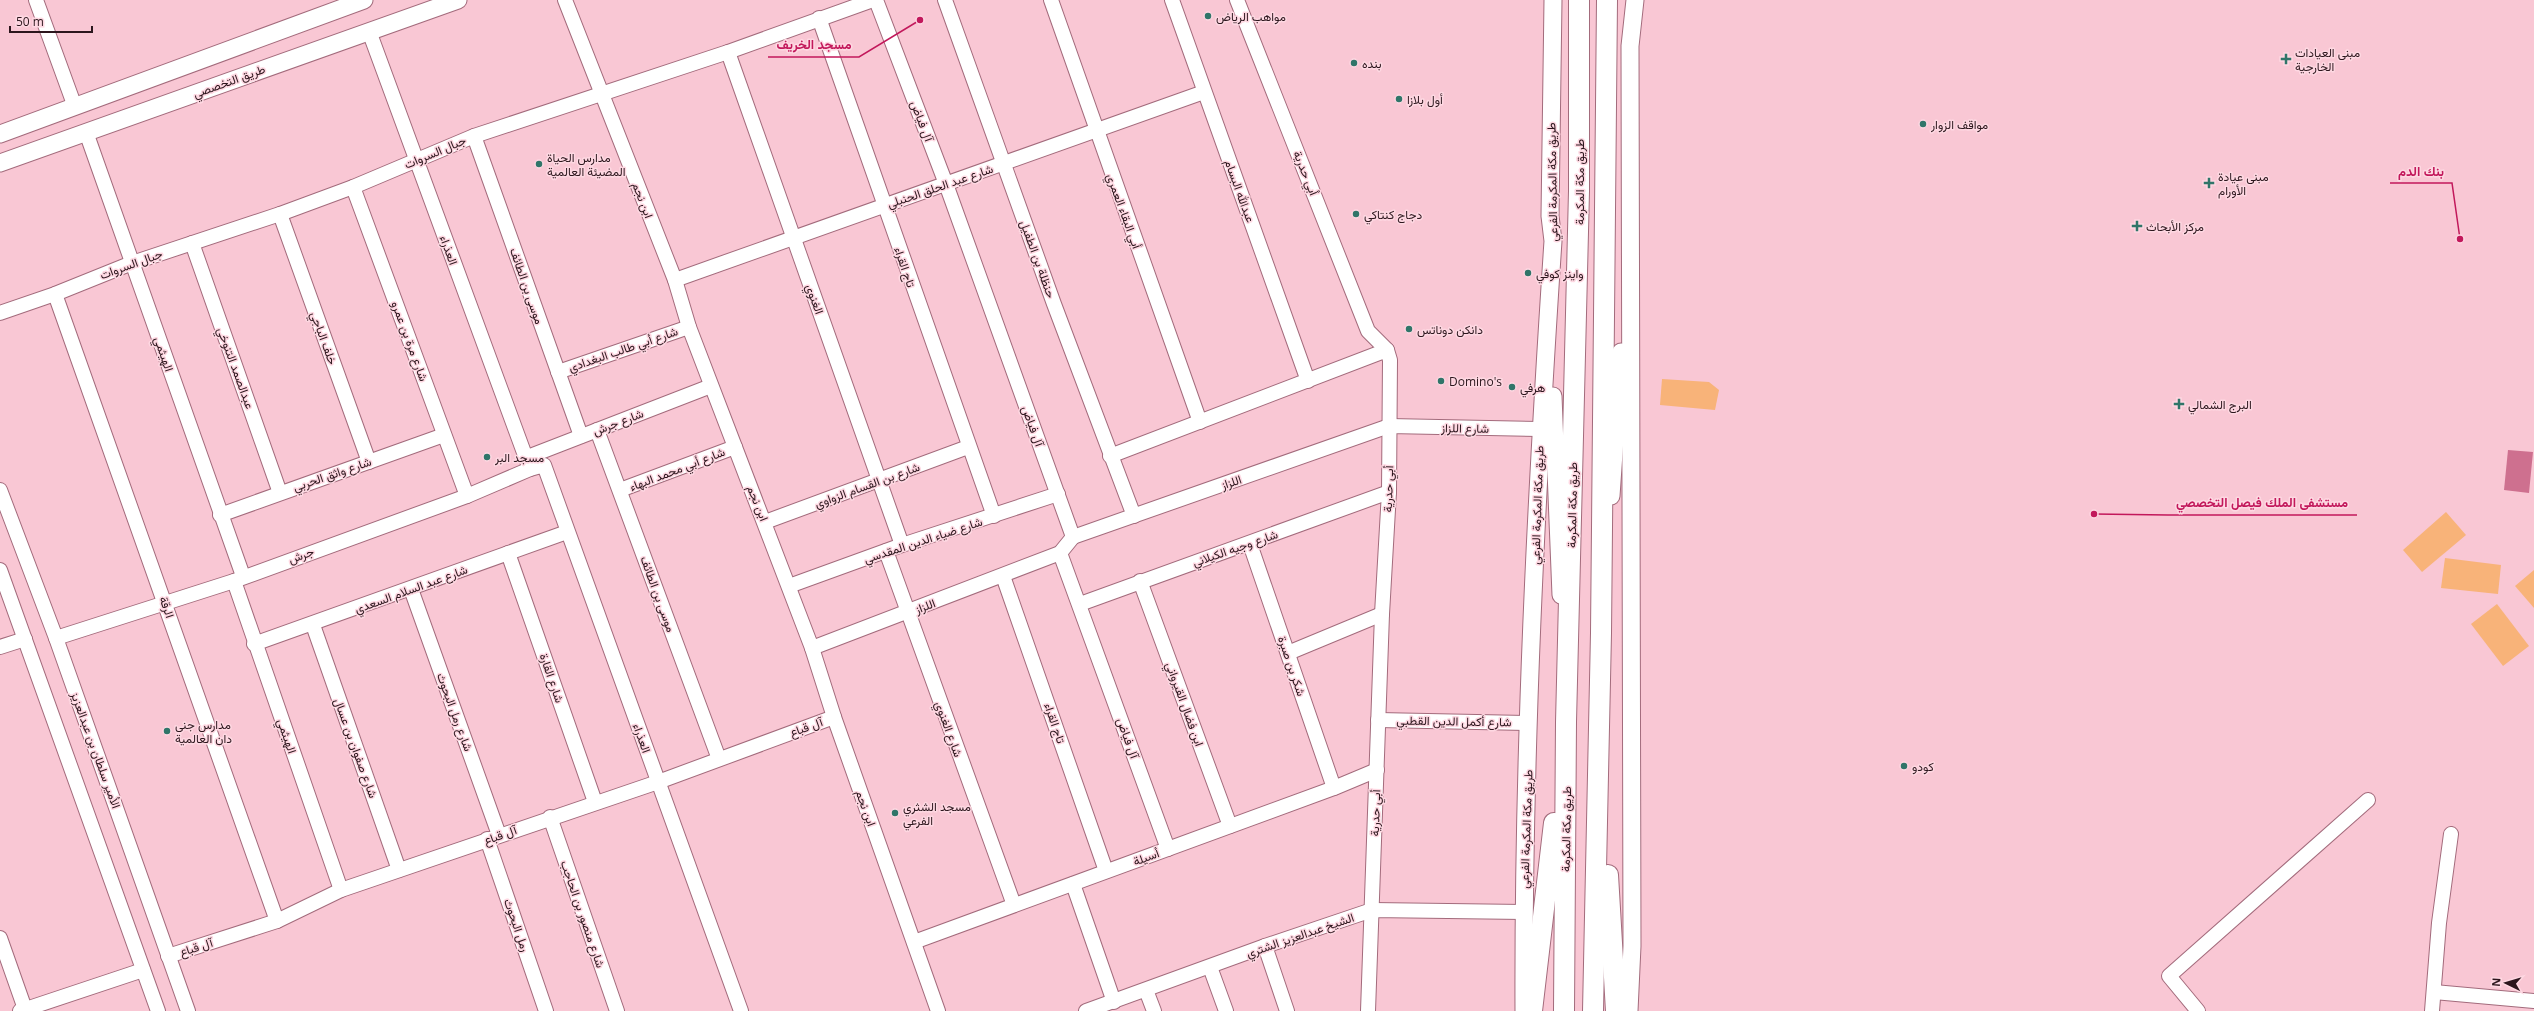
<svg xmlns="http://www.w3.org/2000/svg" width="2534" height="1011" font-family="'Open Sans',Vazirmatn,sans-serif">
	<style>
		.green { fill: #f8b379 }
		.water { fill: #ce708f }
		.lines { fill: none; stroke-linecap: round; stroke-linejoin: round }
		.minor-casing { stroke: #a36b7c; stroke-width: 16 }
		.major-casing { stroke: #a36b7c; stroke-width: 19 }
		.highway-casing { stroke: #a36b7c; stroke-width: 22 }
		.minor { stroke: #fff; stroke-width: 14 }
		.major { stroke: #fff; stroke-width: 17 }
		.highway { stroke: #fff; stroke-width: 20 }
		.poi-dot { fill: #307569; stroke: #fed8e2; stroke-width: 1.5 }
		.labels { text-anchor: middle; dominant-baseline: central; stroke-width: 3; stroke-linejoin: round; paint-order: stroke }
		.poi-label { font-size: 12px; fill: #2c161d; stroke: #fed8e2; text-anchor: start }
		.street-label { font-size: 12px; fill: #2c161d; stroke: #fed8e2 }
		.leader { fill: none; stroke: #c2185b; stroke-width: 1.5 }
		.callout-dot { fill: #c2185b; stroke: #fed8e2; stroke-width: 1.5 }
		.callout-label { font-size: 13px; text-anchor: middle; font-weight: bold; fill: #c2185b; stroke: #fed8e2; stroke-width: 3; stroke-linejoin: round; paint-order: stroke }
	</style>
	<rect width="100%" height="100%" fill="#f9c7d4"/>
	<g class="green">
		<polygon points="1662,379 1709,382 1719,390 1715,410 1660,405"/>
		<polygon points="2446,512 2466,535 2422,572 2403,550"/>
		<polygon points="2445,558 2501,565 2498,594 2441,588"/>
		<polygon points="2534,570 2534,608 2515,586"/>
		<polygon points="2497,604 2529,646 2503,666 2471,624"/>
	</g>
	<polygon class="water" points="2508,450 2533,452 2529,493 2504,490"/>
	<g class="lines">
		<defs>
			<g id="minor">
				<polyline points="36,0 75,107"/>
				<polyline points="565,0 675,280 689,327 812,648 834,717 938,1011"/>
				<polyline points="945,0 1054,304 1134,516"/>
				<polyline points="1051,0 1200,422"/>
				<polyline points="1172,0 1308,381"/>
				<polyline points="1237,0 1368,331 1387,350 1390,360 1389,492 1382,614 1368,1011"/>
				<polyline points="819,18 994,516"/>
				<polyline points="369,31 530,469"/>
				<polyline points="728,52 902,545"/>
				<polyline points="86,132 243,576"/>
				<polyline points="474,136 581,436"/>
				<polyline points="353,187 467,496"/>
				<polyline points="280,214 369,462"/>
				<polyline points="192,243 280,493"/>
				<polyline points="675,280 1204,92"/>
				<polyline points="55,294 277,921"/>
				<polyline points="0,313 55,294 132,263 280,214 353,187 474,136 728,52 873,0"/>
				<polyline points="558,372 689,327"/>
				<polyline points="597,430 719,759"/>
				<polyline points="1110,456 1387,350"/>
				<polyline points="525,458 711,386"/>
				<polyline points="0,490 56,638 188,1011"/>
				<polyline points="620,490 735,447"/>
				<polyline points="220,515 444,435"/>
				<polyline points="765,522 968,447"/>
				<polyline points="1073,537 1389,426 1540,429"/>
				<polyline points="1250,544 1334,788"/>
				<polyline points="886,551 1014,905"/>
				<polyline points="508,553 595,802"/>
				<polyline points="1060,553 1168,849"/>
				<polyline points="0,570 158,1011"/>
				<polyline points="1003,576 1106,871"/>
				<polyline points="234,581 341,890"/>
				<polyline points="1140,581 1230,826"/>
				<polyline points="789,586 902,545 1058,494"/>
				<polyline points="411,589 499,835"/>
				<polyline points="1080,604 1389,492"/>
				<polyline points="313,625 399,870"/>
				<polyline points="56,638 234,581 467,496 530,469 544,465 741,1011"/>
				<polyline points="254,644 567,532"/>
				<polyline points="0,647 25,639"/>
				<polyline points="812,648 1060,553 1073,537 946,184 876,0"/>
				<polyline points="1288,653 1382,614"/>
				<polyline points="1378,720 1529,723"/>
				<polyline points="550,817 617,1011"/>
				<polyline points="487,839 546,1011"/>
				<polyline points="1073,884 1114,1002"/>
				<polyline points="0,938 25,1009"/>
				<polyline points="914,942 1334,788 1377,770"/>
				<polyline points="1265,946 1287,1011"/>
				<polyline points="168,956 277,921 341,890 658,782 834,717"/>
				<polyline points="1210,967 1226,1011"/>
				<polyline points="1146,990 1154,1011"/>
				<polyline points="2434,992 2534,1001"/>
				<polyline points="20,1011 143,970"/>
				<polyline points="1086,1011 1265,946 1372,910 1524,912"/>
				<polyline points="2198,1011 2169,976 2368,800"/>
				<polyline points="2432,1011 2439,923 2451,834"/>
			</g>
			<g id="major">
				<polyline points="0,134 364,0"/>
				<polyline points="0,163 458,0"/>
				<polyline points="1553,396 1561,595"/>
				<polyline points="1611,496 1621,352"/>
				<path d="M1524,1011C1523,754 1536,497 1553,241L1550,216L1553,0"/>
				<polyline points="1629,1011 1632,946 1630,46 1635,0"/>
			</g>
			<g id="highway">
				<polyline points="1608,875 1616,1011"/>
				<polyline points="1532,1011 1554,823"/>
				<polyline points="1564,1011 1566,722 1579,191 1579,0"/>
				<polyline points="1593,1011 1601,633 1607,0"/>
			</g>
		</defs>
		<use href="#minor" class="minor-casing"/>
		<use href="#major" class="major-casing"/>
		<use href="#highway" class="highway-casing"/>
		<use href="#minor" class="minor"/>
		<use href="#major" class="major"/>
		<use href="#highway" class="highway"/>
	</g>
	<g class="poi-dot">
		<circle cx="1208" cy="16" r="4"/>
		<path d="M2284 53h4v4h4v4h-4v4h-4v-4h-4v-4h4z"/>
		<circle cx="1354" cy="63" r="4"/>
		<circle cx="1399" cy="99" r="4"/>
		<circle cx="1923" cy="124" r="4"/>
		<circle cx="539" cy="164" r="4"/>
		<path d="M2207 177h4v4h4v4h-4v4h-4v-4h-4v-4h4z"/>
		<circle cx="1356" cy="214" r="4"/>
		<path d="M2135 220h4v4h4v4h-4v4h-4v-4h-4v-4h4z"/>
		<circle cx="1528" cy="273" r="4"/>
		<circle cx="1409" cy="329" r="4"/>
		<circle cx="1441" cy="381" r="4"/>
		<circle cx="1512" cy="387" r="4"/>
		<path d="M2177 398h4v4h4v4h-4v4h-4v-4h-4v-4h4z"/>
		<circle cx="487" cy="457" r="4"/>
		<circle cx="167" cy="731" r="4"/>
		<circle cx="1904" cy="766" r="4"/>
		<circle cx="895" cy="813" r="4"/>
	</g>
	<g class="labels">
		<g class="poi-label">
			<text x="1216" y="16">مواهب الرياض</text>
			<text x="2295" y="52">مبنى العيادات<tspan x="2295" dy="14">الخارجية</tspan></text>
			<text x="1362" y="63">بنده</text>
			<text x="1407" y="99">أول بلازا</text>
			<text x="1931" y="124">مواقف الزوار</text>
			<text x="547" y="157">مدارس الحياة<tspan x="547" dy="14">المضيئة العالمية</tspan></text>
			<text x="2218" y="176">مبنى عيادة<tspan x="2218" dy="14">الأورام</tspan></text>
			<text x="1364" y="214">دجاج كنتاكي</text>
			<text x="2146" y="226">مركز الأبحاث</text>
			<text x="1536" y="273">واينز كوفي</text>
			<text x="1417" y="329">دانكن دوناتس</text>
			<text x="1449" y="381">Domino's</text>
			<text x="1520" y="387">هرفي</text>
			<text x="2188" y="404">البرج الشمالي</text>
			<text x="495" y="457">مسجد البر</text>
			<text x="175" y="724">مدارس جنى<tspan x="175" dy="14">دان العالمية</tspan></text>
			<text x="1912" y="766">كودو</text>
			<text x="903" y="806">مسجد الشثري<tspan x="903" dy="14">الفرعي</tspan></text>
		</g>
		<g class="street-label">
			<text transform="translate(229 81) rotate(-20)">طريق التخصصي</text>
			<text transform="translate(922 121) rotate(69)">آل فياض</text>
			<text transform="translate(435 152) rotate(-23)">جبال السروات</text>
			<text transform="translate(1306 173) rotate(68)">أبي حدرية</text>
			<text transform="translate(1552 182) rotate(-91)">طريق مكة المكرمة الفرعي</text>
			<text transform="translate(1579 182) rotate(-90)">طريق مكة المكرمة</text>
			<text transform="translate(940 186) rotate(-19)">شارع عبد الحلق الحنبلي</text>
			<text transform="translate(1240 191) rotate(70)">عبدالله البسام</text>
			<text transform="translate(643 200) rotate(69)">ابن نجم</text>
			<text transform="translate(1124 211) rotate(70)">أبي البقاء العمري</text>
			<text transform="translate(449 250) rotate(70)">العذراء</text>
			<text transform="translate(1038 259) rotate(70)">حنظلة بن الطفيل</text>
			<text transform="translate(131 264) rotate(-20)">جبال السروات</text>
			<text transform="translate(905 267) rotate(71)">تاج القراء</text>
			<text transform="translate(527 286) rotate(71)">موسى بن الطائف</text>
			<text transform="translate(815 299) rotate(70)">الغنوي</text>
			<text transform="translate(324 338) rotate(70)">خلف الباجي</text>
			<text transform="translate(410 341) rotate(70)">شارع مرة بن عمرو</text>
			<text transform="translate(623 349) rotate(-19)">شارع أبي طالب البغدادي</text>
			<text transform="translate(164 354) rotate(71)">الهيثمي</text>
			<text transform="translate(236 368) rotate(70)">عبدالصمد التنوخي</text>
			<text transform="translate(618 422) rotate(-21)">شارع جرش</text>
			<text transform="translate(1033 426) rotate(70)">آل فياض</text>
			<text transform="translate(1465 428) rotate(1)">شارع اللزاز</text>
			<text transform="translate(677 469) rotate(-21)">شارع أبي محمد البهاء</text>
			<text transform="translate(332 474) rotate(-19)">شارع واثق الحربي</text>
			<text transform="translate(1231 482) rotate(-19)">اللزاز</text>
			<text transform="translate(867 485) rotate(-20)">شارع بن القسام الزواوي</text>
			<text transform="translate(1388 489) rotate(-88)">أبي حدرية</text>
			<text transform="translate(758 503) rotate(68)">ابن نجم</text>
			<text transform="translate(1537 505) rotate(-88)">طريق مكة المكرمة الفرعي</text>
			<text transform="translate(1572 505) rotate(-89)">طريق مكة المكرمة</text>
			<text transform="translate(923 540) rotate(-18)">شارع ضياء الدين المقدسي</text>
			<text transform="translate(1235 548) rotate(-19)">شارع وجيه الكيلاني</text>
			<text transform="translate(301 555) rotate(-20)">جرش</text>
			<text transform="translate(411 589) rotate(-20)">شارع عبد السلام السعدي</text>
			<text transform="translate(658 594) rotate(70)">موسى بن الطائف</text>
			<text transform="translate(925 606) rotate(-21)">اللزاز</text>
			<text transform="translate(167 607) rotate(71)">الرقة</text>
			<text transform="translate(1292 666) rotate(71)">شكر بن صبرة</text>
			<text transform="translate(552 678) rotate(71)">شارع القارة</text>
			<text transform="translate(1185 704) rotate(70)">ابن فضال القيرواني</text>
			<text transform="translate(455 712) rotate(70)">شارع رمل البحوث</text>
			<text transform="translate(1454 721) rotate(1)">شارع أكمل الدين القطبي</text>
			<text transform="translate(1055 723) rotate(71)">تاج القراء</text>
			<text transform="translate(806 727) rotate(-20)">آل قباع</text>
			<text transform="translate(949 729) rotate(70)">شارع الغنوي</text>
			<text transform="translate(287 736) rotate(71)">الهيثمي</text>
			<text transform="translate(642 738) rotate(70)">العذراء</text>
			<text transform="translate(1128 738) rotate(70)">آل فياض</text>
			<text transform="translate(356 748) rotate(70)">شارع صفوان بن عسال</text>
			<text transform="translate(96 750) rotate(70)">الأمير سلطان بن عبدالعزيز</text>
			<text transform="translate(866 808) rotate(70)">ابن نجم</text>
			<text transform="translate(1375 813) rotate(-88)">أبي حدرية</text>
			<text transform="translate(1526 829) rotate(-88)">طريق مكة المكرمة الفرعي</text>
			<text transform="translate(1566 829) rotate(-89)">طريق مكة المكرمة</text>
			<text transform="translate(500 835) rotate(-20)">آل قباع</text>
			<text transform="translate(1146 857) rotate(-20)">أسيلة</text>
			<text transform="translate(583 914) rotate(71)">شارع منصور بن الحاجب</text>
			<text transform="translate(517 925) rotate(71)">رمل البحوث</text>
			<text transform="translate(1300 935) rotate(-19)">الشيخ عبدالعزيز الشتري</text>
			<text transform="translate(196 947) rotate(-18)">آل قباع</text>
		</g>
	</g>
	<path class="leader" d="M920 20L859 57H768M2460 239L2452 183H2390M2094 514L2168 515H2357"/>
	<g class="callout-dot">
		<circle cx="920" cy="20" r="4"/>
		<circle cx="2460" cy="239" r="4"/>
		<circle cx="2094" cy="514" r="4"/>
	</g>
	<g class="callout-label">
		<text x="814" y="49">مسجد الخريف</text>
		<text x="2421" y="176">بنك الدم</text>
		<text x="2262" y="507">مستشفى الملك فيصل التخصصي</text>
	</g>
	<g transform="translate(2506 983) rotate(275)" stroke="#fed8e2" stroke-width="3" paint-order="stroke">
	<path d="M0-3L7 15L0 10L-7 15Z" fill="#2c161d"/>
	<text y="-6" font-size="11" font-weight="bold" text-anchor="middle" fill="#2c161d">N</text>
	</g>
	<path d="M10 26v6h82v-6" fill="none" stroke="#2c161d" stroke-width="2"/>
	<text x="16" y="26" font-size="12" fill="#2c161d" stroke="#fed8e2" stroke-width="3" paint-order="stroke">50 m</text>
</svg>
